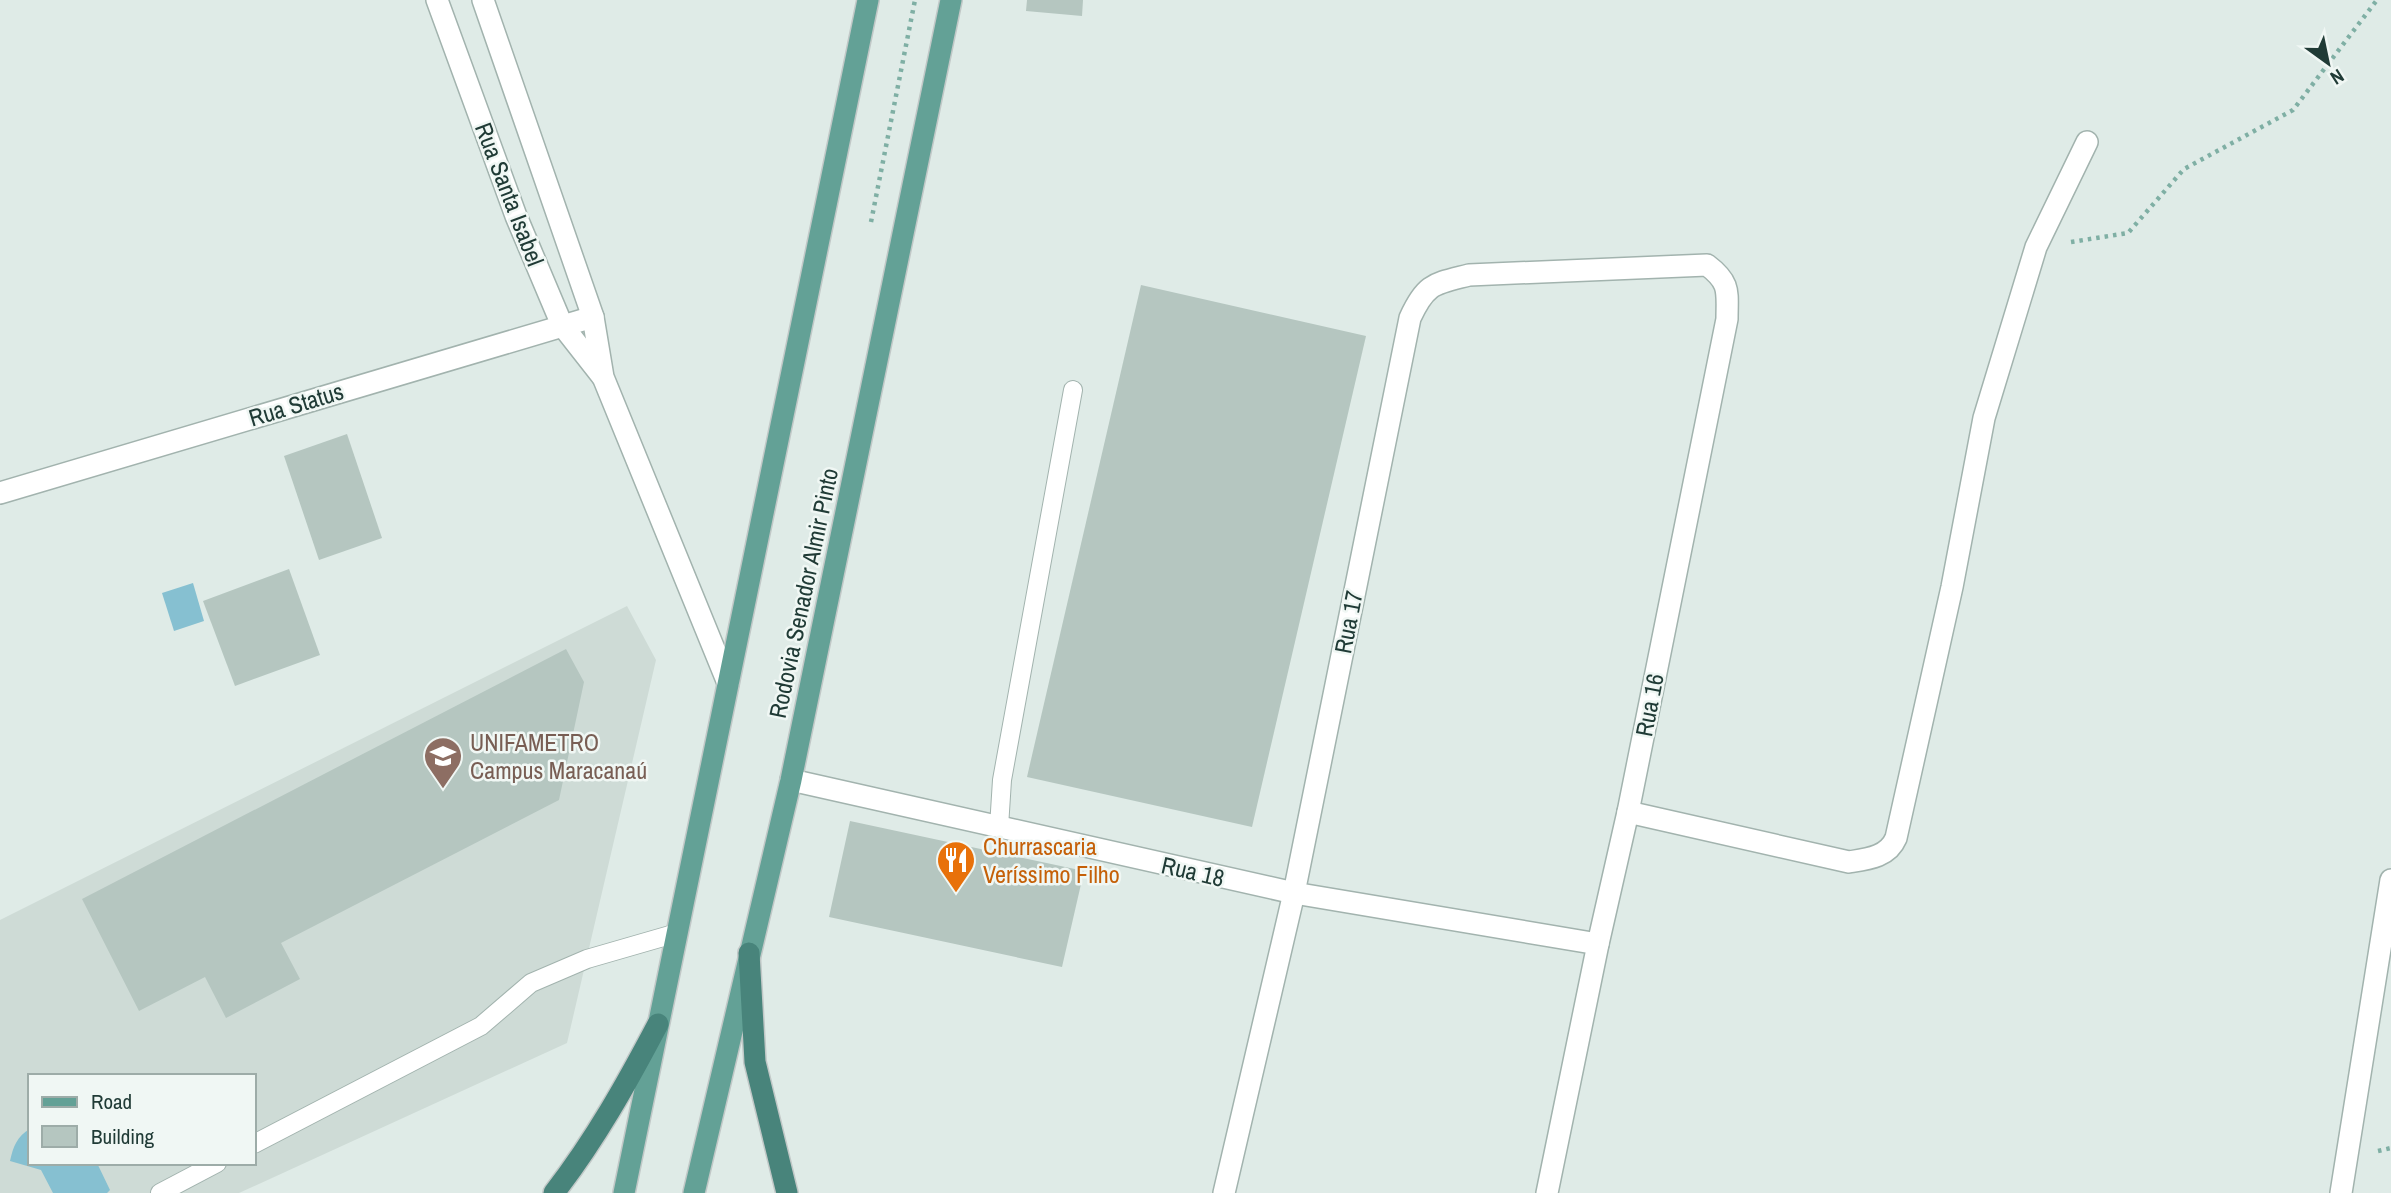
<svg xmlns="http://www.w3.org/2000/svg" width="2391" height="1193" font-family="'Archivo Narrow',sans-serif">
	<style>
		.built { fill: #cedbd6; fill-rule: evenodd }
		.water { fill: #86c0d1 }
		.building { fill: #b5c6c0 }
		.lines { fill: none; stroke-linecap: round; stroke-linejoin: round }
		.service-casing { stroke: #a2b3ae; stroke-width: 20 }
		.minor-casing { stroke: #a2b3ae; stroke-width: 24 }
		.primary-casing { stroke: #c1c8c7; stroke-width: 24 }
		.trunk-casing { stroke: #c1c8c7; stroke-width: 24 }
		.path { stroke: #7fafa4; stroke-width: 4.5; stroke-dasharray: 3.5 5; stroke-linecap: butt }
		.service { stroke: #fff; stroke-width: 18 }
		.minor { stroke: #fff; stroke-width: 21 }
		.primary { stroke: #63a196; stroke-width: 21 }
		.trunk { stroke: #48847b; stroke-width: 21 }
		.labels { text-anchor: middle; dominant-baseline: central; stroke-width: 5; stroke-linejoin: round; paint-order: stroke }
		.street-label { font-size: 24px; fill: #203b36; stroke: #f0f7f4 }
		.education-label { font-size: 24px; fill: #785e54; stroke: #f0f7f4; text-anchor: start }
		.food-label { font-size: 24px; fill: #c56008; stroke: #f0f7f4; text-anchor: start }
	</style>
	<rect width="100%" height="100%" fill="#dfebe7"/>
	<path class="built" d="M627,606L656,660L567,1043L239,1193H0V920ZM30,1076H254V1163H30Z"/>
	<g class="water">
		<polygon points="193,583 204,621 174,631 162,593"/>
		<path d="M30,1129V1163H97L110,1190L107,1193H53L41,1170L10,1161C13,1147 17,1136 30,1129Z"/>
	</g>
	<g class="building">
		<polygon points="1027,0 1083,0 1082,16 1026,11"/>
		<polygon points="1141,285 1366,336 1252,827 1027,777"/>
		<polygon points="347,434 382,538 319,560 284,456"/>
		<polygon points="289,569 320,655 235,686 203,601"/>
		<polygon points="566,649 584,682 559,800 281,943 300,979 226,1018 205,977 139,1011 82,899"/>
		<polygon points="850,821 1084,871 1062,967 829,917"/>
	</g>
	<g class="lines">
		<defs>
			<g id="service">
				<polyline points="999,827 1002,780 1073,390"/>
				<polyline points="254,1144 481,1026 531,983 587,959 677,933"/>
				<polyline points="160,1193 217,1163"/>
			</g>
			<g id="minor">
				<polyline points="437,0 516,216 562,325 602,376"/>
				<polyline points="483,0 593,317 603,377 728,683"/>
				<polyline points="0,493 593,317"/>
				<polyline points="791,780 1294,893 1598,944"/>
				<path d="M1628,812L1849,862C1868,859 1888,857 1896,838L1952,587L1984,418L2036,247L2087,142"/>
				<path d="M1224,1193L1294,893L1410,318C1426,283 1434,284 1469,275L1707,265C1731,283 1727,292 1727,319L1628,812L1598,944L1547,1193"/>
				<polyline points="2341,1193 2391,880"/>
			</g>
			<g id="primary">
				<polyline points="624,1193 868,0"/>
				<polyline points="694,1193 791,780 951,0"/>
			</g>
			<g id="trunk">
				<polyline points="749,953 755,1062 787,1193"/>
				<path d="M554,1193C595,1140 627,1083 658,1024"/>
			</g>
		</defs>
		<use href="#service" class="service-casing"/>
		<use href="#minor" class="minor-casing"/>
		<use href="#primary" class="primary-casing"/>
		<use href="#trunk" class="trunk-casing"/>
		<g class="path">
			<polyline points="871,222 915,0"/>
			<polyline points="2071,242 2128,233 2184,169 2293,110 2377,0"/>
			<polyline points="2378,1151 2391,1148"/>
		</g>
		<use href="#service" class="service"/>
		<use href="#minor" class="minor"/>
		<use href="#primary" class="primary"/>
		<use href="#trunk" class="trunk"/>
	</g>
	<defs>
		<symbol id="university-pin" viewBox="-11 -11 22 30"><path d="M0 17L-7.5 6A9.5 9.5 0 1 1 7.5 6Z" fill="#8d6e63" stroke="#f0f7f4"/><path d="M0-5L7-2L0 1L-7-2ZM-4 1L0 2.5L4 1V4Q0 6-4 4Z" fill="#fff"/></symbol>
		<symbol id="restaurant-pin" viewBox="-11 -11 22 30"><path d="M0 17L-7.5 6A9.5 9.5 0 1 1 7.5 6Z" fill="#e8710a" stroke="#f0f7f4"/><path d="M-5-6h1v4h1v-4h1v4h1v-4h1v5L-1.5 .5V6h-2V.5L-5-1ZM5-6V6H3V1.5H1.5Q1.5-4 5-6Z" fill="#fff"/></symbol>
	</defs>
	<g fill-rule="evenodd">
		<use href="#university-pin" x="421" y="734" width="44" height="60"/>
		<use href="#restaurant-pin" x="934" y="838" width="44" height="60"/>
	</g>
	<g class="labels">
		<g class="street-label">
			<text transform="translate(510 194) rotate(69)">Rua Santa Isabel</text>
			<text transform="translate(296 404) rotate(-17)">Rua Status</text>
			<text transform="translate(803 593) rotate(-78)">Rodovia Senador Almir Pinto</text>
			<text transform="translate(1348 622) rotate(-79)">Rua 17</text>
			<text transform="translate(1649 705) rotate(-79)">Rua 16</text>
			<text transform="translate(1193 871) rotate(13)">Rua 18</text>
		</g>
		<g class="education-label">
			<text x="470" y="742">UNIFAMETRO<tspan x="470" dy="28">Campus Maracanaú</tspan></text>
		</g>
		<g class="food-label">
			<text x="983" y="846">Churrascaria<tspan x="983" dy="28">Veríssimo Filho</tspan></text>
		</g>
	</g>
	<rect x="28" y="1074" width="228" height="91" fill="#f0f7f4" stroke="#9daca8" stroke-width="2"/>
	<rect x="42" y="1097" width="35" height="10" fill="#63a196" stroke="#9daca8" stroke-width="2"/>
	<text x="91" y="1109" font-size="21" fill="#203b36">Road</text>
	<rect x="42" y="1126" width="35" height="21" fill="#b5c6c0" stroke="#9daca8" stroke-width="2"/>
	<text x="91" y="1144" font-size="21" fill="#203b36">Building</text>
	<g transform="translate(2328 63) rotate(147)" stroke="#f0f7f4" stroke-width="5" paint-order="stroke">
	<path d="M0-5L12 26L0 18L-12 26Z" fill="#203b36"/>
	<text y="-10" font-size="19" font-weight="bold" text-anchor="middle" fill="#203b36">N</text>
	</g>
</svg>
